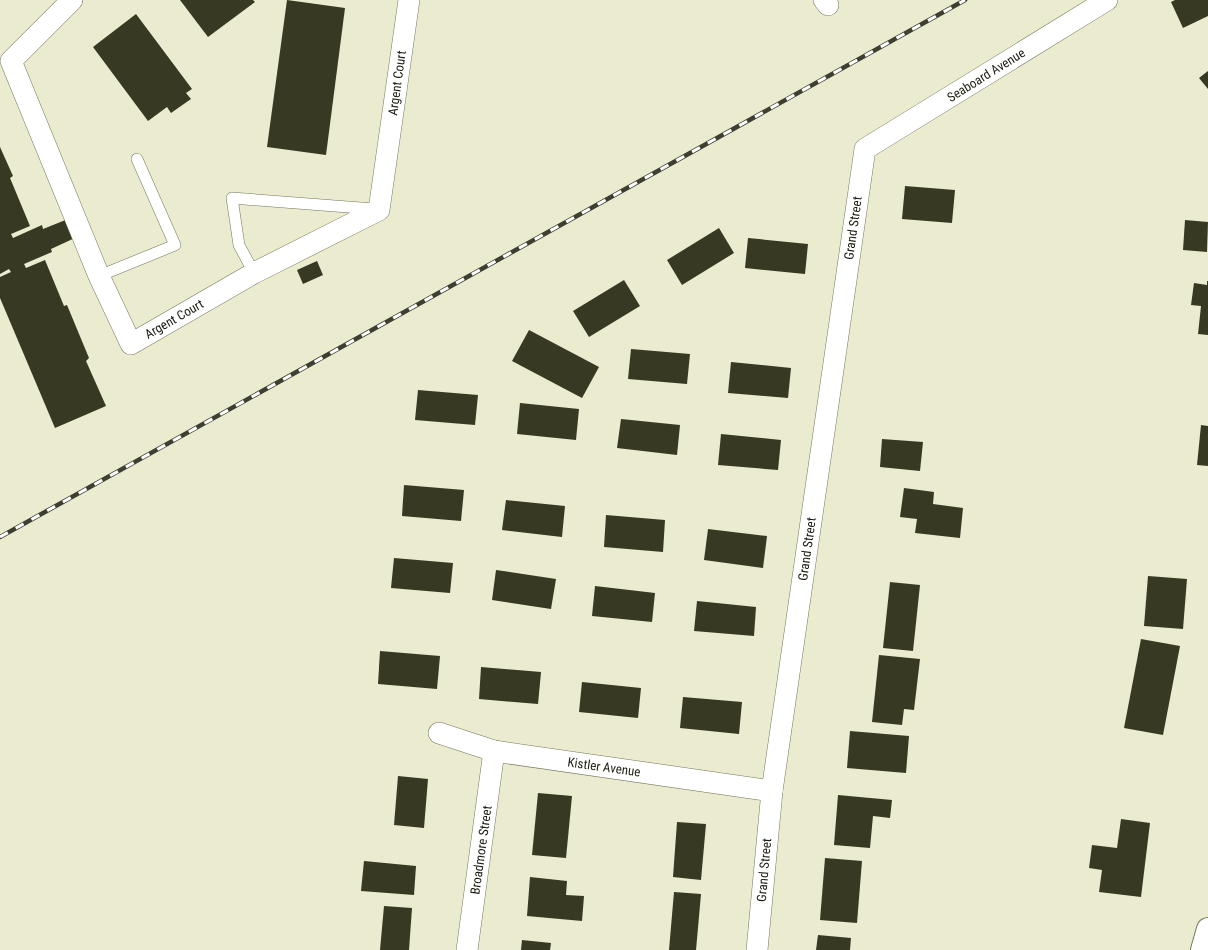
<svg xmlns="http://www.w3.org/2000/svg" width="1208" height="950" font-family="'Roboto Condensed',sans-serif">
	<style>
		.building { fill: #383922 }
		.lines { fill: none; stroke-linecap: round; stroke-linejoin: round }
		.lane-casing { stroke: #75775d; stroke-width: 12 }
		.street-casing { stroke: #75775d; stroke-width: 22 }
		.secondary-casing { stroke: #75775d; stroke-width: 24 }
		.lane { stroke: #fff; stroke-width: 11 }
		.street { stroke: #fff; stroke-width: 21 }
		.secondary { stroke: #fff; stroke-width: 22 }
		.rail-casing { stroke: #3e3e31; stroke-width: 4.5 }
		.rail { stroke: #fff; stroke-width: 3; stroke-dasharray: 9; stroke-linecap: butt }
		.labels { text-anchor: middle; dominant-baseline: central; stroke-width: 4; stroke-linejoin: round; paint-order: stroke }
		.street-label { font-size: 13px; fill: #1c1c12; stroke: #fff }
	</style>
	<rect width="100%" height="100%" fill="#eaebcf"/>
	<g class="building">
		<polygon points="180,0 253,0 255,2 208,37"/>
		<polygon points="287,0 345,8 326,155 267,147"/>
		<polygon points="1175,0 1208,0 1208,16 1183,28 1171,2"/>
		<polygon points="136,14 192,89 186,93 191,99 171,113 167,107 148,121 93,47"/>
		<polygon points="1208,71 1208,89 1199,78"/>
		<polygon points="0,147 13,176 10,178 30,226 11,234 13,238 42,225 43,229 68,219 77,237 51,249 52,252 24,264 26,268 45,260 64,306 67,305 89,358 86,361 106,406 55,428 0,298 0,277 11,272 9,269 0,274"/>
		<polygon points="905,186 955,190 952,223 902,219"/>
		<polygon points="1185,220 1208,222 1207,252 1183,250"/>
		<polygon points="719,228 734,253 682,285 667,260"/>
		<polygon points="748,238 808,244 805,274 745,268"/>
		<polygon points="317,261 323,275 303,284 297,270"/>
		<polygon points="624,280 640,306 589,337 573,311"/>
		<polygon points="1207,281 1208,281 1208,335 1198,334 1201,306 1191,305 1194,283 1207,285"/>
		<polygon points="529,330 599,367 582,398 512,361"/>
		<polygon points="631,349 690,354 687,384 628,379"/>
		<polygon points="731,362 791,368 788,398 728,393"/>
		<polygon points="418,390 478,395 475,425 415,420"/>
		<polygon points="520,403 579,409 576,440 517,434"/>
		<polygon points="621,419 680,425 677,455 617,448"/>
		<polygon points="1201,425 1208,426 1208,466 1197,465"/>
		<polygon points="721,434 781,440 778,470 718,465"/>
		<polygon points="882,439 923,442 920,471 880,467"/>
		<polygon points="404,485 464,490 461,521 402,516"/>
		<polygon points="904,488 934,492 933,504 963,508 960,538 915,533 917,519 900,517"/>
		<polygon points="506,500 565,506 562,537 502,530"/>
		<polygon points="606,515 665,520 663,552 604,547"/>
		<polygon points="708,529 767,536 763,568 704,560"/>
		<polygon points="394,558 453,563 450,593 391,588"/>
		<polygon points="496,570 556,579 551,609 492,600"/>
		<polygon points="1148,576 1187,579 1183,629 1144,626"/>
		<polygon points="890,582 920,585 913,651 883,648"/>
		<polygon points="595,586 655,593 652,622 592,616"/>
		<polygon points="697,601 756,607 754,636 694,631"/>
		<polygon points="1141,639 1180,646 1163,735 1124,728"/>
		<polygon points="380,651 440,656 437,689 378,684"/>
		<polygon points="879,655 920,659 914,710 904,709 902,725 872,722"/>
		<polygon points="481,667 541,672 538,704 479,699"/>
		<polygon points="582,682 641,688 638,718 579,712"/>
		<polygon points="683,697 742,702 739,734 680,728"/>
		<polygon points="850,731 909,736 906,773 847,768"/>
		<polygon points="398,776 428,779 424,828 394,825"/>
		<polygon points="538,793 572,796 566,858 532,855"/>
		<polygon points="838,795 892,800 890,818 873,816 870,848 834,845"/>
		<polygon points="1121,819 1150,823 1141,897 1099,892 1102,870 1089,868 1092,845 1117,848"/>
		<polygon points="677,822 706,824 701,880 673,877"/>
		<polygon points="825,858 862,861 857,923 820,920"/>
		<polygon points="364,861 416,866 414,895 361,891"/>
		<polygon points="530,877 567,881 566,895 584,896 582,921 527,916"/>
		<polygon points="674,892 701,894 696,950 669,950"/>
		<polygon points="384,906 412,908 409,950 380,950"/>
		<polygon points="818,935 851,938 850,950 816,950"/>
		<polygon points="522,940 551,943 550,950 521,950"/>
	</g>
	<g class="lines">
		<defs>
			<g id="lane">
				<polyline points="254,273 239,245 232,198 374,209"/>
				<polyline points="99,276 175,245 137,159"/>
			</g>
			<g id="street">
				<polyline points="72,0 11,61 99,276 131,344 254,273 379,210 409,0"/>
				<polyline points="824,0 828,5"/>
				<polyline points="439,733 494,751 772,791"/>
				<polyline points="467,950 494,751"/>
				<polyline points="757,950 772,791 865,149 1107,0"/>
			</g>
			<polyline id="secondary" points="1202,950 1208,929"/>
		</defs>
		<use href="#lane" class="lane-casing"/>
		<use href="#street" class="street-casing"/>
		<use href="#secondary" class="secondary-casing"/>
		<use href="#lane" class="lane"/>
		<use href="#street" class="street"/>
		<use href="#secondary" class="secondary"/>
		<defs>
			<polyline id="rail" points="0,537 965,0"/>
		</defs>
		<use href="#rail" class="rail-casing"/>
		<use href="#rail" class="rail"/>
	</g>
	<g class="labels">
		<g class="street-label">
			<text transform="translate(986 75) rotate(-32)">Seaboard Avenue</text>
			<text transform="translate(397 83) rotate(-82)">Argent Court</text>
			<text transform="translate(853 228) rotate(-82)">Grand Street</text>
			<text transform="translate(174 319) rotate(-30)">Argent Court</text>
			<text transform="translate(807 549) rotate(-82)">Grand Street</text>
			<text transform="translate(604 767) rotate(8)">Kistler Avenue</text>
			<text transform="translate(481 850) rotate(-82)">Broadmore Street</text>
			<text transform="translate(764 870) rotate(-85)">Grand Street</text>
		</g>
	</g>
</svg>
